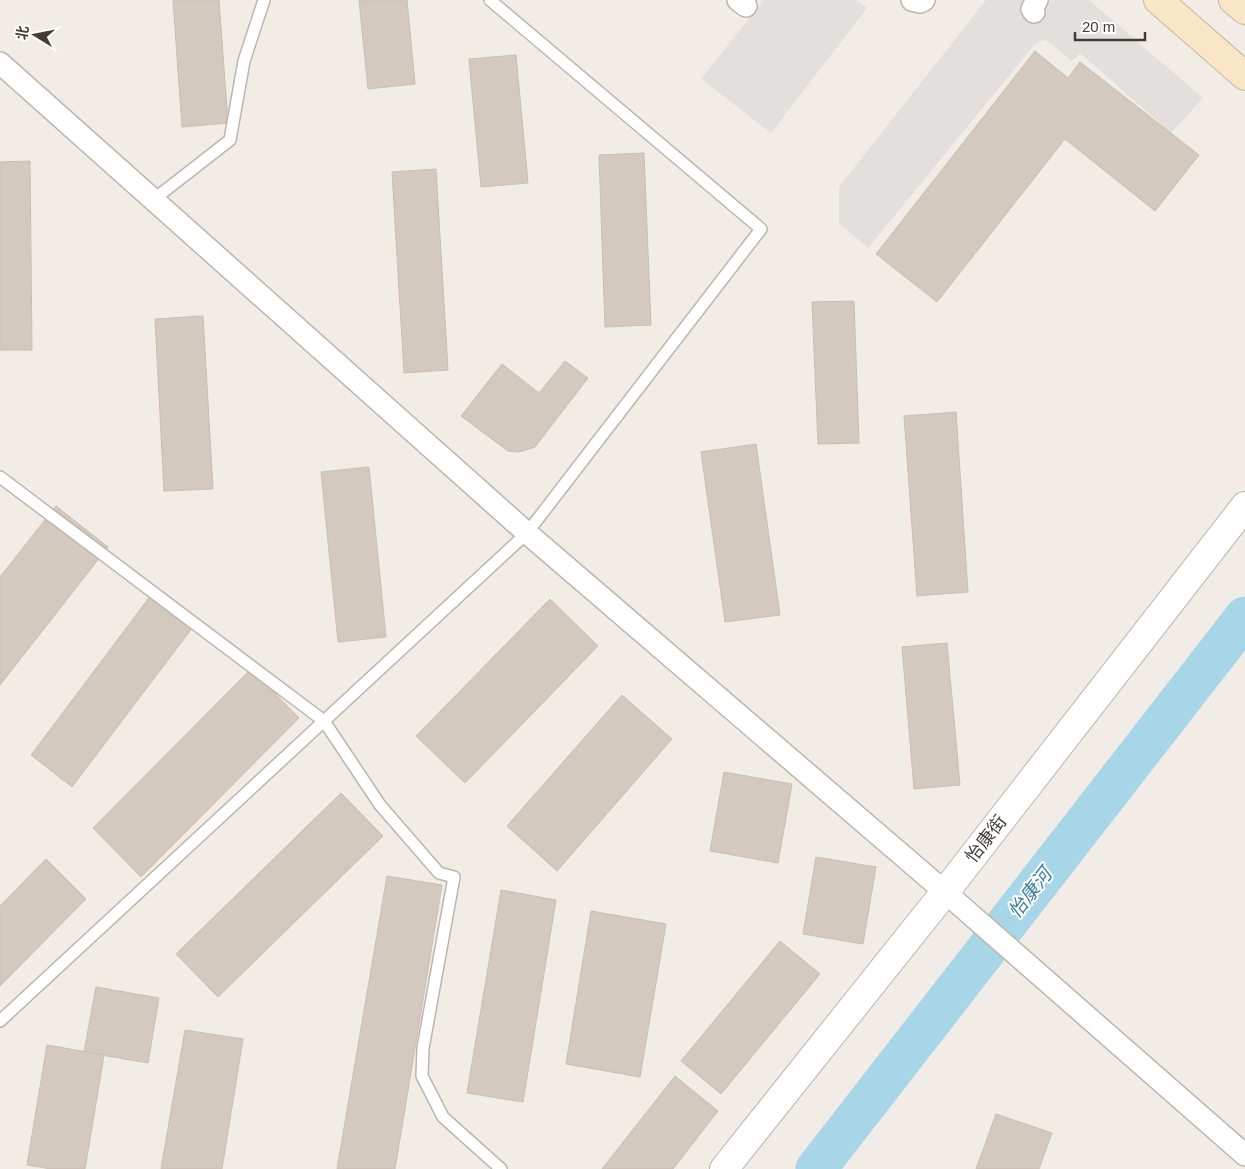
<svg xmlns="http://www.w3.org/2000/svg" width="1245" height="1169" font-family="Helvetica,'Noto Sans SC',sans-serif">
	<style>
		.parking { fill: #e2dfdd }
		.lines { fill: none; stroke-linecap: round; stroke-linejoin: round }
		.river { stroke: #a7d6e8; stroke-width: 41 }
		.building { fill: #d4c9bf; stroke: #cbbdb0 }
		.service-casing { stroke: #beb5ac; stroke-width: 14 }
		.minor-casing { stroke: #beb5ac; stroke-width: 24 }
		.tertiary-casing { stroke: #beb5ac; stroke-width: 30 }
		.secondary-casing { stroke: #ccb899; stroke-width: 30 }
		.service { stroke: #fff; stroke-width: 11 }
		.minor { stroke: #fff; stroke-width: 21 }
		.tertiary { stroke: #fff; stroke-width: 28 }
		.secondary { stroke: #f9e6c7; stroke-width: 28 }
		.labels { text-anchor: middle; dominant-baseline: central; stroke-width: 4; stroke-linejoin: round; paint-order: stroke }
		.street-label { font-size: 18px; fill: #433c35; stroke: #fff }
		.water-label { font-size: 19px; font-style: italic; fill: #387e9c; stroke: #fff }
	</style>
	<rect width="100%" height="100%" fill="#f1ece5"/>
	<g class="parking">
		<polygon points="764,0 856,0 867,8 771,133 701,79"/>
		<polygon points="986,0 1089,0 1203,98 1171,133 1080,53 1072,61 1049,42 1044,40 1040,41 1035,44 868,248 839,223 839,187"/>
	</g>
	<g class="lines">
		<polyline class="river" points="816,1169 1245,617"/>
	</g>
	<g class="building">
		<polygon points="173,0 219,0 228,123 182,127"/>
		<polygon points="359,0 407,0 415,84 368,89"/>
		<polygon points="1035,51 1068,78 1080,62 1199,155 1155,211 1065,139 937,302 876,254"/>
		<polygon points="516,55 528,183 481,187 469,59"/>
		<polygon points="644,153 651,325 605,327 599,155"/>
		<polygon points="30,161 32,350 0,350 0,162"/>
		<polygon points="436,169 448,370 404,373 392,172"/>
		<polygon points="854,301 859,443 818,444 812,302"/>
		<polygon points="203,316 213,489 164,491 155,319"/>
		<polygon points="565,361 588,378 535,447 519,452 508,451 461,416 502,364 539,393"/>
		<polygon points="956,412 968,592 917,596 904,416"/>
		<polygon points="756,444 780,615 725,622 701,452"/>
		<polygon points="369,467 386,637 338,642 321,472"/>
		<polygon points="56,506 108,547 0,685 0,577"/>
		<polygon points="151,595 193,627 72,787 31,755"/>
		<polygon points="550,599 598,646 465,783 416,736"/>
		<polygon points="947,643 960,785 914,789 902,647"/>
		<polygon points="251,669 299,718 141,877 93,828"/>
		<polygon points="622,695 672,739 557,871 507,826"/>
		<polygon points="724,772 792,784 778,863 710,851"/>
		<polygon points="341,793 383,836 218,997 176,954"/>
		<polygon points="816,857 876,867 863,944 803,934"/>
		<polygon points="46,859 86,899 0,986 0,906"/>
		<polygon points="387,876 442,885 395,1169 337,1169"/>
		<polygon points="501,890 556,900 523,1102 467,1093"/>
		<polygon points="591,911 666,924 640,1077 566,1064"/>
		<polygon points="780,941 820,974 721,1094 681,1061"/>
		<polygon points="96,987 159,998 148,1063 84,1052"/>
		<polygon points="185,1030 243,1039 222,1169 161,1169"/>
		<polygon points="47,1045 104,1055 85,1169 51,1169 27,1165"/>
		<polygon points="675,1076 718,1111 673,1169 602,1169"/>
		<polygon points="996,1114 1052,1133 1039,1169 976,1169"/>
	</g>
	<g class="lines">
		<defs>
			<g id="service">
				<polyline points="153,200 230,140 244,61 264,0"/>
				<polyline points="0,477 324,721 380,805 439,873 454,877 423,1048 422,1076 443,1117 501,1169"/>
				<polyline points="0,1021 527,533 761,229 490,0"/>
			</g>
			<g id="minor">
				<polyline points="738,0 746,6"/>
				<polyline points="912,0 920,2 924,0"/>
				<polyline points="1034,12 1032,9 1037,0"/>
				<polyline points="0,63 527,533 945,892 1245,1155"/>
			</g>
			<polyline id="tertiary" points="724,1169 945,892 1245,506"/>
			<g id="secondary">
				<polyline points="1158,0 1245,76"/>
				<polyline points="1233,0 1245,10"/>
			</g>
		</defs>
		<use href="#service" class="service-casing"/>
		<use href="#minor" class="minor-casing"/>
		<use href="#tertiary" class="tertiary-casing"/>
		<use href="#secondary" class="secondary-casing"/>
		<use href="#service" class="service"/>
		<use href="#minor" class="minor"/>
		<use href="#tertiary" class="tertiary"/>
		<use href="#secondary" class="secondary"/>
	</g>
	<g class="labels">
		<g class="street-label">
			<text transform="translate(986 839) rotate(-52)">怡康街</text>
		</g>
		<g class="water-label">
			<text transform="translate(1030 893) rotate(-52)">怡康河</text>
		</g>
	</g>
	<g transform="translate(35 35) rotate(280)" stroke="#ffffff" stroke-width="4" paint-order="stroke">
	<path d="M0-4L9 19L0 12L-9 19Z" fill="#433c35"/>
	<text y="-8" font-size="14" font-weight="bold" text-anchor="middle" fill="#433c35">北</text>
	</g>
	<path d="M1075 32v8h70v-8" fill="none" stroke="#433c35" stroke-width="2.5"/>
	<text x="1082" y="32" font-size="15" fill="#433c35" stroke="#ffffff" stroke-width="4" paint-order="stroke">20 m</text>
</svg>
